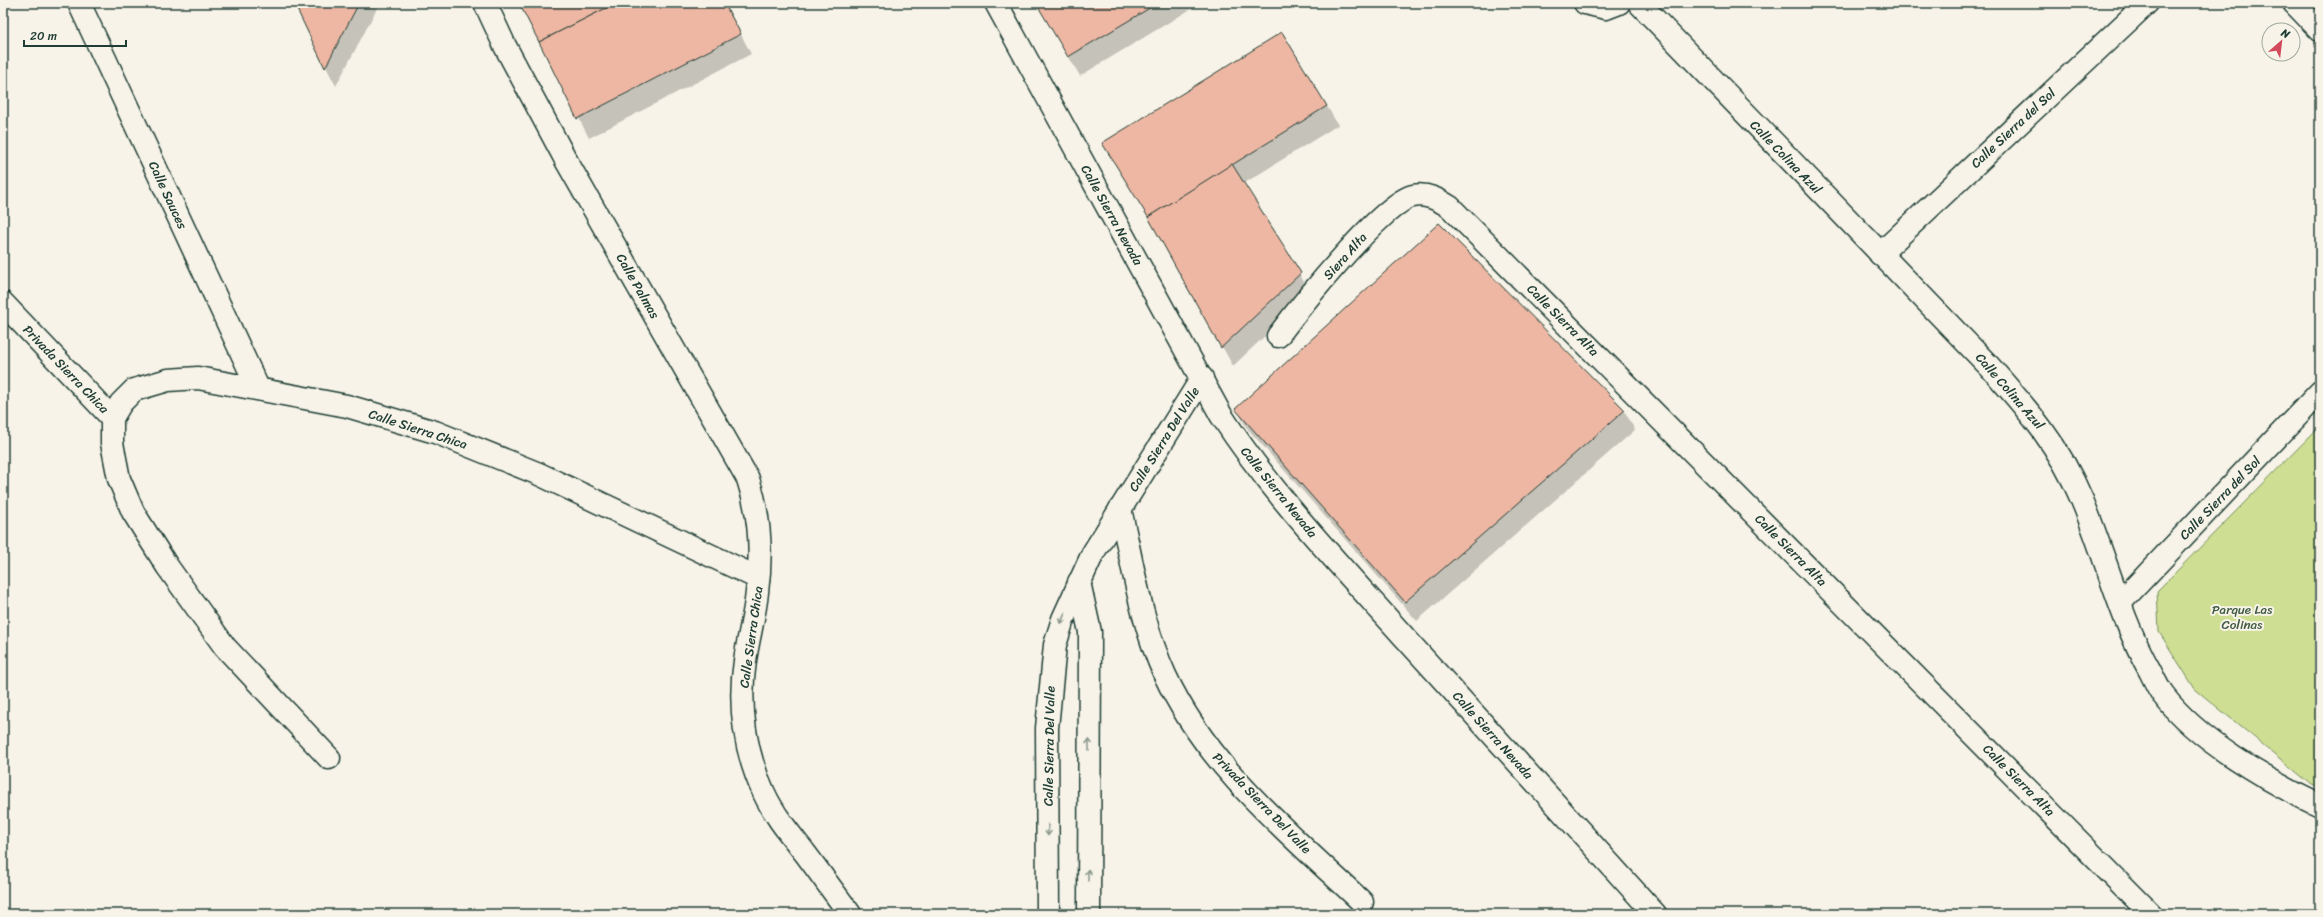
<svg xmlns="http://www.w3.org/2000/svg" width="2323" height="917" font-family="Sriracha,sans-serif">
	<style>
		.green { fill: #cede92; stroke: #768e63 }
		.shadow { fill: #0003 }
		.building { fill: #eeb7a3; stroke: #1f3d34 }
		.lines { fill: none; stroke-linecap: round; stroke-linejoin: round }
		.minor-casing { stroke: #1f3d34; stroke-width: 25 }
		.minor { stroke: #f7f3e8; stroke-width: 22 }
		.oneway { stroke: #8b988e }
		.labels { text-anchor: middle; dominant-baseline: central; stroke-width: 4; stroke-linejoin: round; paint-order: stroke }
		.street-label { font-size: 13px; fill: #1f3d34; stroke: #f7f3e8 }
		.park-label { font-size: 13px; fill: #425d47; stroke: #f7f3e8 }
	</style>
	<rect width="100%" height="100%" fill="#f7f3e8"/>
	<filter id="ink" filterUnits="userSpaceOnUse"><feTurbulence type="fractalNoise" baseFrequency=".025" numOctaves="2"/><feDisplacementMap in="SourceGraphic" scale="8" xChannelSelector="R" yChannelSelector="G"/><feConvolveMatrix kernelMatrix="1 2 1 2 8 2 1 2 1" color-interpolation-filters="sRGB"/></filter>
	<g filter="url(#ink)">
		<polygon class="green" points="2320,426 2320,788 2312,785 2195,689 2159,632 2157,591"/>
		<g class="shadow">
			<polygon points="295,3 380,3 336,86 326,67"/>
			<polygon points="520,3 725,3 751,54 589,138"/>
			<polygon points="1037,3 1201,3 1080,76"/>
			<polygon points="1327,106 1338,125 1243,184 1311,293 1233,366 1157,230 1115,163"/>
			<polygon points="1236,409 1624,410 1635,430 1417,621 1247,428"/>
		</g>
		<g class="building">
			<polygon points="294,3 359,3 325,68"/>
			<polygon points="519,3 616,3 539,42"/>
			<polygon points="616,3 724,3 741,34 577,119 539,42"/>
			<polygon points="1036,3 1158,3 1068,57"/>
			<polygon points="1282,32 1327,106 1148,217 1102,143"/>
			<polygon points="1232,164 1301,273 1221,348 1148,217"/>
			<polygon points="1439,223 1625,410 1405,602 1235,409"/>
		</g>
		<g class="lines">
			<defs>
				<g id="minor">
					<polyline points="79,3 258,388"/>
					<path d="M485,3L505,46L567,162L748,479C760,515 762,555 757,592C755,615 748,638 745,661C738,705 745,753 764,793C774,815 790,834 805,853C820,873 835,894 850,914"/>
					<path d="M996,3L1221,415C1274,497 1342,567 1407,640C1490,731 1572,823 1655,914"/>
					<polyline points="1585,3 1606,8 1619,3"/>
					<path d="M1639,3L1990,367C2029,411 2059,445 2082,500C2106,557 2120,618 2150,671C2154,679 2158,688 2163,695C2198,741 2268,781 2320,806"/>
					<polyline points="2294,3 2320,30"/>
					<polyline points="1880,254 2147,3"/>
					<polyline points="3,303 112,418"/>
					<path d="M1278,336C1299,308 1383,202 1413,196C1427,193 1439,200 1450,207L2151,914"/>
					<path d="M1120,509C1133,565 1141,623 1165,675C1207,767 1290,834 1362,902"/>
					<polyline points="1079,582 1090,632 1089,914"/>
					<polyline points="2120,603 2320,392"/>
					<polyline points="329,758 225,647 167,566 133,512 119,479 112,443 112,418 121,403 134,390 168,380 198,378 347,406 435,432 539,474 758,578"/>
					<polyline points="1048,914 1047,728 1055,645 1063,619 1093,553 1202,378"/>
				</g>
			</defs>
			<use href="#minor" class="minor-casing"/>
			<use href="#minor" class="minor"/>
		</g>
		<defs><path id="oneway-shaft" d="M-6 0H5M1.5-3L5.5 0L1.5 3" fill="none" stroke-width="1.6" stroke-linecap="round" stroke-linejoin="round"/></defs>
		<g class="oneway">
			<use href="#oneway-shaft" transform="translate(1063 618) rotate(111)"/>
			<use href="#oneway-shaft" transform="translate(1089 745) rotate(-90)"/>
			<use href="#oneway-shaft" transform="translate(1048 830) rotate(90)"/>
			<use href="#oneway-shaft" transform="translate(1088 875) rotate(-90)"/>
		</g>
	</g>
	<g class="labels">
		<g class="street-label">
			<text transform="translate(2013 128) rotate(-43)">Calle Sierra del Sol</text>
			<text transform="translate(1786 157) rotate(46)">Calle Colina Azul</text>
			<text transform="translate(168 195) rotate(65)">Calle Sauces</text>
			<text transform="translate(1112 215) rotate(61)">Calle Sierra Nevada</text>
			<text transform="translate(1345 256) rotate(-48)">Siera Alta</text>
			<text transform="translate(638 286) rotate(60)">Calle Palmas</text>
			<text transform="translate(1563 320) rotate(45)">Calle Sierra Alta</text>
			<text transform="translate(66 369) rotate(46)">Privada Sierra Chica</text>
			<text transform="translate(2010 391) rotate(49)">Calle Colina Azul</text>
			<text transform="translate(418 429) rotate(18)">Calle Sierra Chica</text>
			<text transform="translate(1164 439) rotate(-58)">Calle Sierra Del Valle</text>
			<text transform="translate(1279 492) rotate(51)">Calle Sierra Nevada</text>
			<text transform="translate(2220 498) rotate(-46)">Calle Sierra del Sol</text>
			<text transform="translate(1791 550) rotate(45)">Calle Sierra Alta</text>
			<text transform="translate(751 637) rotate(-82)">Calle Sierra Chica</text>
			<text transform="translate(1493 735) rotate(48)">Calle Sierra Nevada</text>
			<text transform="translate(1049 746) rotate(-89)">Calle Sierra Del Valle</text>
			<text transform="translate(2019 780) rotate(45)">Calle Sierra Alta</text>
			<text transform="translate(1262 803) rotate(46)">Privada Sierra Del Valle</text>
		</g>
		<g class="park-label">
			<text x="2242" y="609">Parque Las<tspan x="2242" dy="15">Colinas</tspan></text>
		</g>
	</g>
	<rect width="2323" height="917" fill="none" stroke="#f7f3e8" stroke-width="16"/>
	<rect x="8" y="8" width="2307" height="901" fill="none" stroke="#1f3d34" stroke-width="1.5" filter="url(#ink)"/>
	<g transform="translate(2281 42) rotate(28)"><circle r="19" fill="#f7f3e8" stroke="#a1aaa0"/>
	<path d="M0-3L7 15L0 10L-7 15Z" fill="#d1495b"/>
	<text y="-6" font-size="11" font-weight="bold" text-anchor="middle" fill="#1f3d34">N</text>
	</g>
	<path d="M24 40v6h102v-6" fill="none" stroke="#1f3d34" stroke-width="2"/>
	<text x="30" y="40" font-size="12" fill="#1f3d34" stroke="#f7f3e8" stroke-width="3" paint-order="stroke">20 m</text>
</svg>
